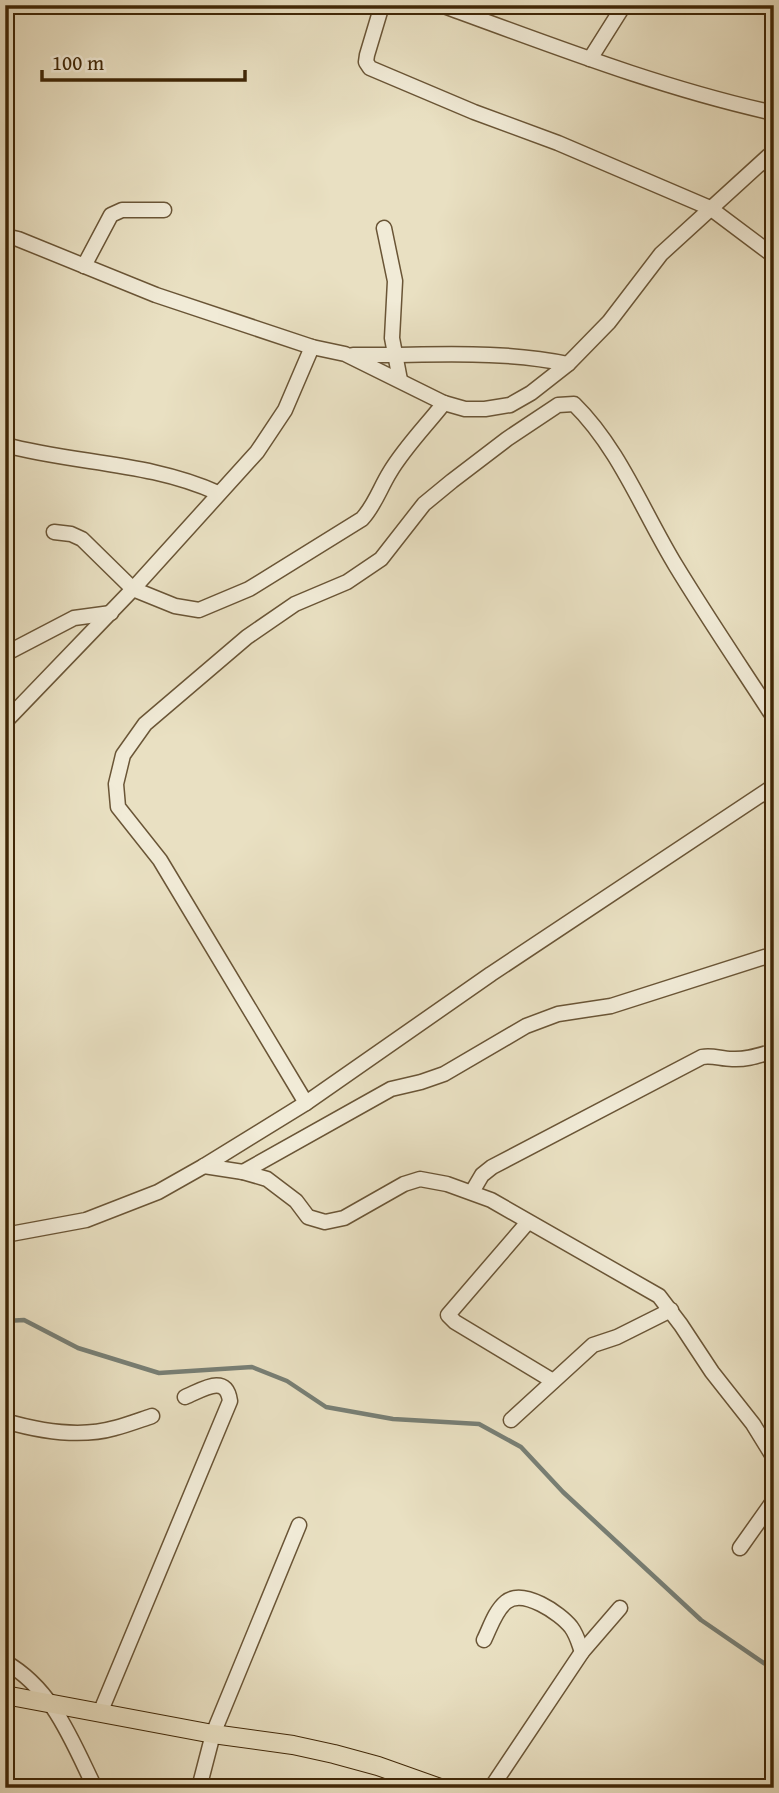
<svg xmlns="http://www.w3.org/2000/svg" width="779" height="1793" font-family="'Gentium Book Plus',serif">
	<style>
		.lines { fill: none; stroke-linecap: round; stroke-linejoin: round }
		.stream { stroke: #787f75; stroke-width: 4.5 }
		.minor-casing { stroke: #6a5536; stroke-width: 17 }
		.major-casing { stroke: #402707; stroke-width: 20 }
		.minor { stroke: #f1ebd7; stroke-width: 14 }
		.major { stroke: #e9e0c2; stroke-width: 18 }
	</style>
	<rect width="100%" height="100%" fill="#e9e0c2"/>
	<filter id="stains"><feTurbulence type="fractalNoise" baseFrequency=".00286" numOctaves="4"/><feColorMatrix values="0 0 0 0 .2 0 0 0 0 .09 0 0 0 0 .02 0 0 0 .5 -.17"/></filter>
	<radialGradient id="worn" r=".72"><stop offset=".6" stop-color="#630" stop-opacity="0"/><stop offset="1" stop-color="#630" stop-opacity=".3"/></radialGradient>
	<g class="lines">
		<polyline class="stream" points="5,1321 24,1320 78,1348 159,1373 252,1367 287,1381 326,1407 393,1419 479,1424 521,1447 563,1492 701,1620 774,1670"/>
		<defs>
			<g id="minor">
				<polyline points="382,5 367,55 366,62 370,68 474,112 558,143 710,208 774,256"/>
				<path d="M441,5C551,45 660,88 774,113"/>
				<polyline points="590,59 624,5"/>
				<polyline points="384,228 395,281 392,338 400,380"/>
				<polyline points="5,236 18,239 156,295 312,347 345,354 444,403 465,409 485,409 510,405 531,393 568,364 609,322 661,254 774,151"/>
				<polyline points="84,266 111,215 122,210 164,210"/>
				<path d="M353,355C425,356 497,349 568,364"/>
				<path d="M5,445C76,464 150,462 218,493"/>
				<path d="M54,532L71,534L82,539L133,589L175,606L199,610L249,589L362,519C375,505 380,488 390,472C405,447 426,426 444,403"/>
				<polyline points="5,654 74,618 111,613"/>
				<polyline points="5,722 133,589 257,452 285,410 312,347"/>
				<path d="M306,1103L160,860L118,807L116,784L123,755L145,724L247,637L295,604L347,582L381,559L424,504L452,481L507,439L558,405L574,404C619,448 643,512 676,566C707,617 741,667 774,718"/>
				<polyline points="204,1166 243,1172 267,1179 296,1201 308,1217 325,1222 344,1218 404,1184 420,1179 447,1184 491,1200 659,1296 681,1325 712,1372 753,1424 774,1458"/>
				<polyline points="243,1172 391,1089 421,1082 444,1074 526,1026 558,1014 611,1006 774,954"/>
				<path d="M472,1192L482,1175L492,1167L702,1057C713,1055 721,1059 732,1059C747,1060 760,1055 774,1051"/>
				<polyline points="528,1222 448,1315 455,1322 553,1381"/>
				<polyline points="5,1235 86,1220 158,1192 204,1166 306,1103 491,974 774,786"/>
				<polyline points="511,1420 593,1345 617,1337 671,1310"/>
				<path d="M5,1421C39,1431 80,1438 115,1428C127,1425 140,1420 152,1416"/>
				<polyline points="740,1548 774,1500"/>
				<path d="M484,1640C490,1628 495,1611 506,1602C523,1588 560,1613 571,1627C577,1635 579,1644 582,1652"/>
				<path d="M5,1662C53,1689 72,1741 95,1788"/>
				<path d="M100,1713L230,1401C226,1373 202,1390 185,1397"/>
				<polyline points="199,1788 213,1734 299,1525"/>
				<polyline points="491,1788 582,1652 620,1608"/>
			</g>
			<polyline id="major" points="5,1695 213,1734 293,1745 334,1754 378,1766 440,1788"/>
		</defs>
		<use href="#minor" class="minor-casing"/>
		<use href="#major" class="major-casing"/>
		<use href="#minor" class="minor"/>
		<use href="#major" class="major"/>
	</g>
	<rect width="779" height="1793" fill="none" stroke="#e9e0c2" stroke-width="28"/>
	<rect x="7" y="7" width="765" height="1779" fill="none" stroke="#402707" stroke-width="3.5"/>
	<rect x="14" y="14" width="751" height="1765" fill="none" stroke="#402707" stroke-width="2"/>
	<path d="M42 70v10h203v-10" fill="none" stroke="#402707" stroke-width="3.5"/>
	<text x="52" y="70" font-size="21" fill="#402707" stroke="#f1ebd7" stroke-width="5" paint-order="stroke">100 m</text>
	<rect width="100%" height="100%" filter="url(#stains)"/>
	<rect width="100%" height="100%" fill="url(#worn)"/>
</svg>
